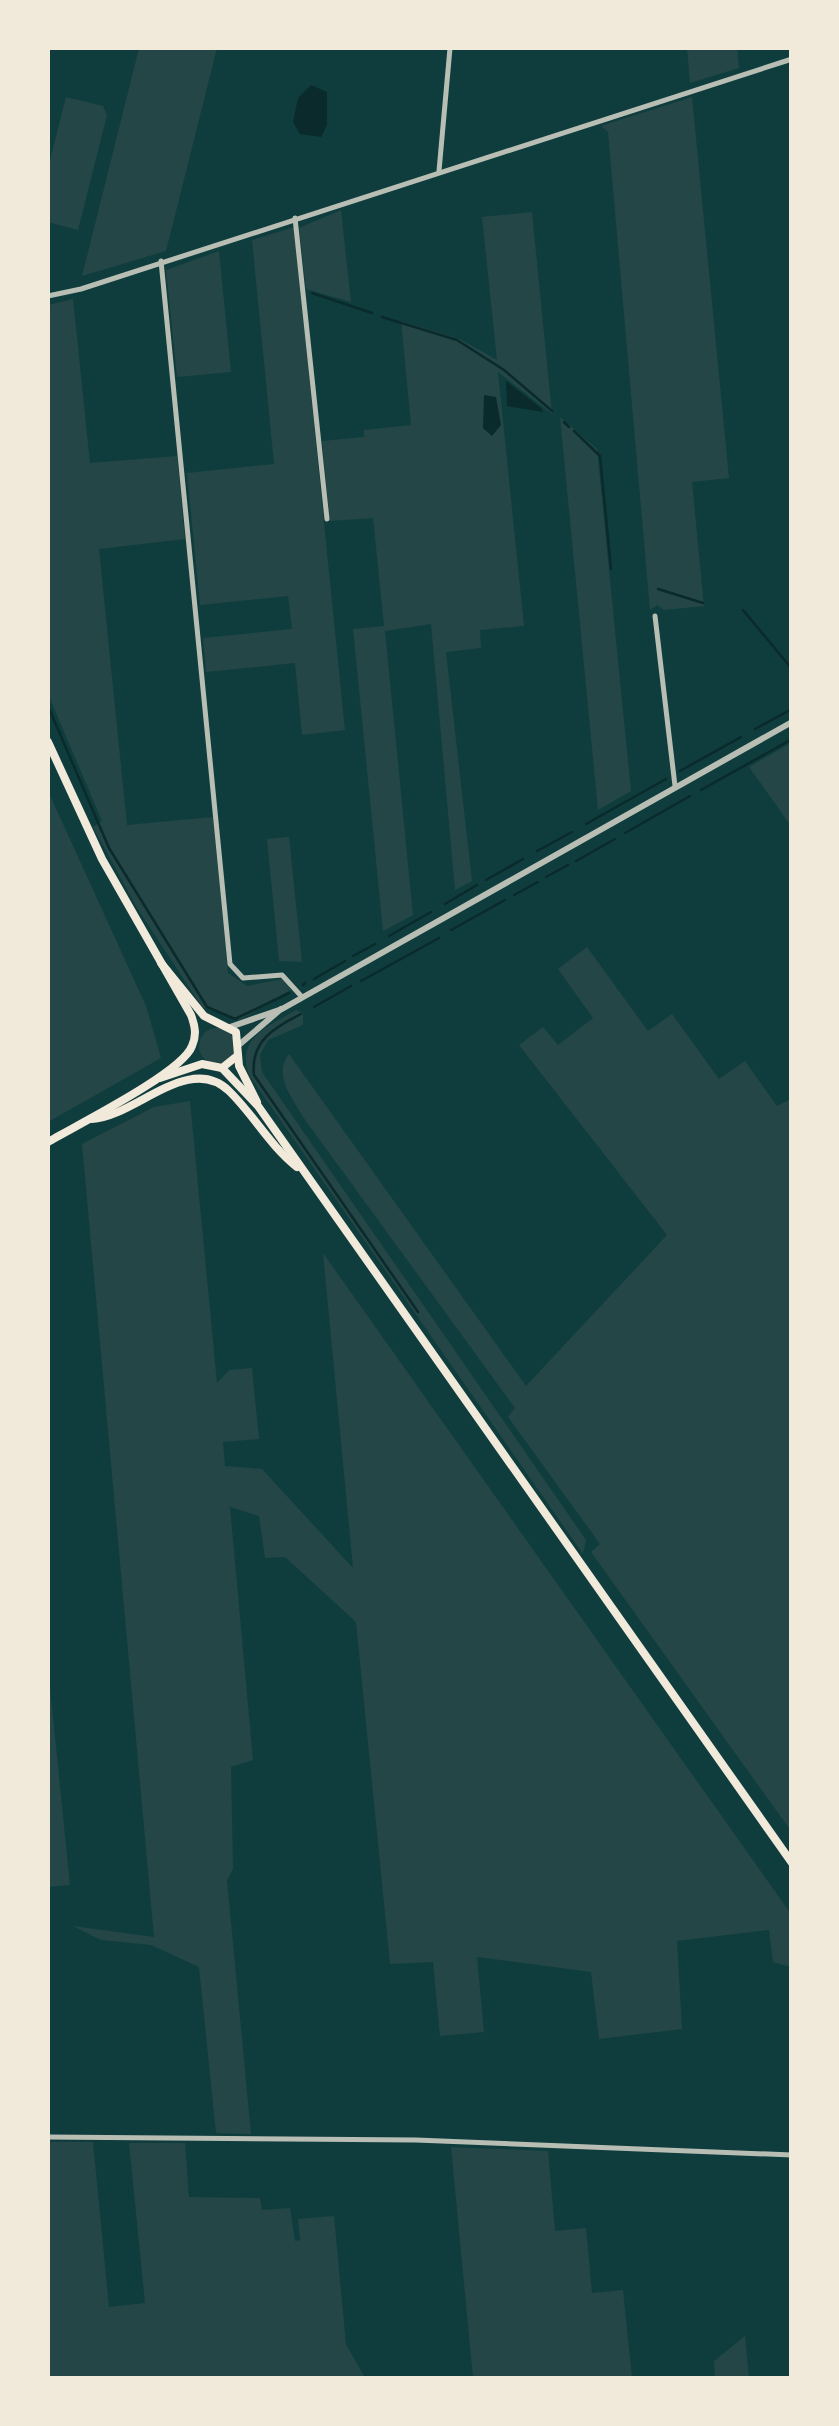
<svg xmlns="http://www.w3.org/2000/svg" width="839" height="2426" font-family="'DejaVu Sans',sans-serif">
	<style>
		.green { fill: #244646 }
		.water { fill: #0a2a2b }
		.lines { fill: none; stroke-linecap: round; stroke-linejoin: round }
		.stream { stroke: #0a2a2b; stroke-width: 2.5 }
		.minor { stroke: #b8beb3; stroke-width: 5 }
		.tertiary { stroke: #b8beb3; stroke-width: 6 }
		.primary { stroke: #f1e9da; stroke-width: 8 }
	</style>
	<rect width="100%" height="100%" fill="#0f3d3e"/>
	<g class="green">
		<polygon points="139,48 217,48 166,251 82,276"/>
		<polygon points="687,48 737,48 739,68 690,83"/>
		<polygon points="66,97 103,106 107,115 78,230 48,222 48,168"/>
		<polygon points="692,97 729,478 692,482 704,606 664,610 657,605 650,610 608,132 601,126"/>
		<polygon points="341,210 351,302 306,289 299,228"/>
		<polygon points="532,212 552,414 498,372 524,626 480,630 481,648 446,652 472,881 455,890 431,624 385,631 413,915 383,931 353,629 384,626 373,518 330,521 322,441 364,437 364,430 411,425 401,321 460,339 497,360 482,217"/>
		<polygon points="294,227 345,730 302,735 295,663 206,672 203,638 292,629 288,596 200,605 187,473 274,464 252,240"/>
		<polygon points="219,251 231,372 177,377 166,270"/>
		<polygon points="73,299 90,463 177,456 185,539 99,549 127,825 213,817 228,973 247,986 282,979 291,990 240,1020 202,1007 137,908 93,827 102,821 48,694 48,305"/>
		<polygon points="560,417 597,449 631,791 598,810"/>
		<polygon points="791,743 791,826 749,767"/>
		<polygon points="48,791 146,1006 161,1058 48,1122"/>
		<polygon points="289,837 302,962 279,961 267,839"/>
		<path d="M587,947L648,1031L672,1014L719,1079L745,1061L777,1106L791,1099V1831L591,1552L600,1544L508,1417L515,1408L303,1117C291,1096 273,1075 289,1054L526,1386L667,1235L519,1045L543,1027L558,1045L593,1018L558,969Z"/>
		<path d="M296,1010L303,1013V1025L268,1040L260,1055L262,1072L586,1540L583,1554L249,1075C235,1038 269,1026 296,1010Z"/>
		<circle cx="217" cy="1046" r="18"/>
		<polygon points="190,1101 217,1383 229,1370 252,1368 259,1439 223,1442 225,1466 262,1469 353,1568 323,1253 791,1914 791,1967 773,1962 769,1930 677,1941 682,2029 599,2039 591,1972 477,1957 484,2032 440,2036 433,1962 390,1964 356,1622 285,1557 265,1558 259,1516 230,1507 253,1760 231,1767 233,1869 227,1880 251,2134 216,2133 199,1967 151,1945 101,1940 73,1926 154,1937 82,1144 154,1107"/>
		<polygon points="48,1668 70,1885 48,1887"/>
		<polygon points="48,2142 93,2142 109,2307 145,2303 129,2143 185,2143 189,2197 260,2198 262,2210 290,2208 295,2241 300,2240 298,2219 334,2216 346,2344 365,2378 48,2378"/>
		<polygon points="451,2147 548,2151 555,2231 586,2228 592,2293 623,2290 632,2378 473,2378"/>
		<polygon points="745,2336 749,2378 715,2378 714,2361"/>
	</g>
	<g class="water">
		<polygon points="311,85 327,92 327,125 321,137 300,134 293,122 298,98"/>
		<polygon points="506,381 541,408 543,412 507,406"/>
		<polygon points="484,395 496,397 501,425 492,436 483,428"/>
	</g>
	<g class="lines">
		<g class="stream">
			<polyline points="312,293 372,313"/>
			<polyline points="382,317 457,340 504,370 552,411"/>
			<polyline points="564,422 569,427"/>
			<polyline points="574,431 600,456 611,569"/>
			<polyline points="658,589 703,603"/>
			<polyline points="743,610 792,669"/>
			<polyline points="48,706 109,848 207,1007 235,1019 289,993"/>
			<polyline points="755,729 792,709"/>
			<polyline points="680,771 741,737"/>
			<polyline points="701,790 792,739"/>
			<polyline points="586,824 666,779"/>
			<polyline points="625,833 690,796"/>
			<polyline points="537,851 572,832"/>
			<polyline points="576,861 615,839"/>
			<polyline points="546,877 568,865"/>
			<polyline points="486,880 523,859"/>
			<polyline points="514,895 538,882"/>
			<polyline points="445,904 477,885"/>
			<polyline points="451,930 505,900"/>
			<polyline points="389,936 431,912"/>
			<polyline points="353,956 375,944"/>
			<polyline points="314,979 345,961"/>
			<polyline points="361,981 439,938"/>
			<polyline points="303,985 305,983"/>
			<polyline points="314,1007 351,986"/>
			<path d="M301,1014C275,1027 250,1041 254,1075L418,1312"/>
		</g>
		<g class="minor">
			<polyline points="439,171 450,48"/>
			<polyline points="295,218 327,519"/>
			<polyline points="161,261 230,964 243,978 282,975 302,997"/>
			<polyline points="48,296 81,289 792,59"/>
			<polyline points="655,616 675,786"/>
			<polyline points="48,2137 416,2140 792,2155"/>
		</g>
		<g class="tertiary">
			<polyline points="230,1027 282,1009 792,722"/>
			<polyline points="240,1044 281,1009"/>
		</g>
		<g class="primary">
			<path d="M48,742L102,859L191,1015C195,1026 197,1035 192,1046C182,1073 77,1125 48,1142"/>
			<polyline points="161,963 204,1016 236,1032 239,1066 257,1102"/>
			<polyline points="222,1068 258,1106 792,1863"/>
			<polyline points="160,1078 202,1064 222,1068 237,1056"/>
			<path d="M92,1119C135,1117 189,1052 229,1091C253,1114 270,1146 297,1167"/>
		</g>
	</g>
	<rect width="839" height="2426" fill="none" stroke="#f1e9da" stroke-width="100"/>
</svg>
